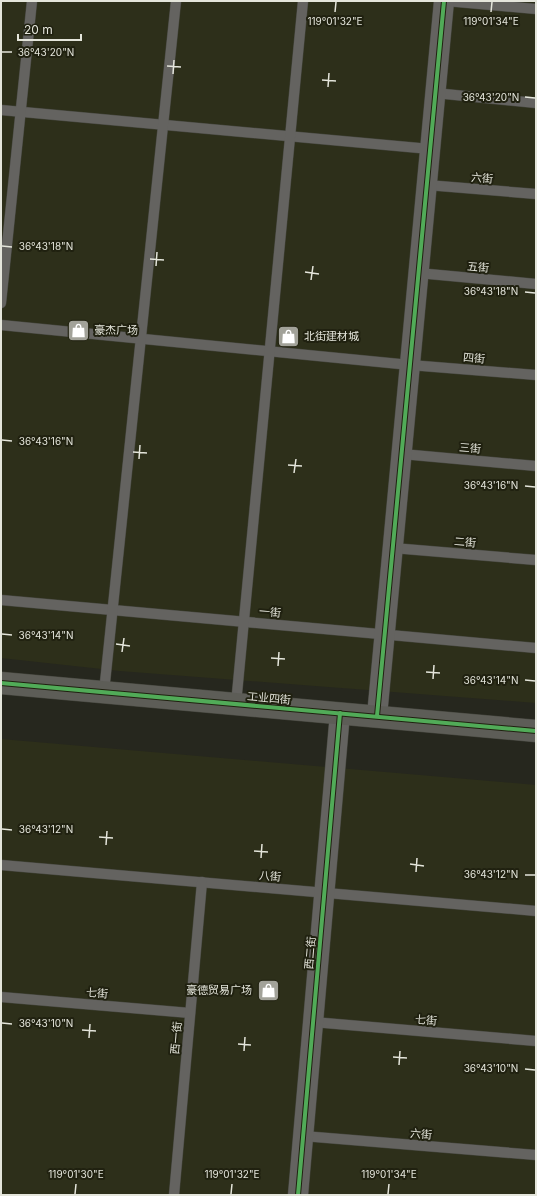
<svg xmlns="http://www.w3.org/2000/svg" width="537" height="1196" font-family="Inter,'Noto Sans SC',sans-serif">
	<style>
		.built { fill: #2d2f1a }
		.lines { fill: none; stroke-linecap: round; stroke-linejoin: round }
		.lane-casing { stroke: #44453d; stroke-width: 11 }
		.street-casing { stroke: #44453d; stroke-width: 21 }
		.secondary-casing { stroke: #44453d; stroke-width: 23 }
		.lane { stroke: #646360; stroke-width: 10 }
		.street { stroke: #646360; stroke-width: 20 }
		.secondary { stroke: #5d5d57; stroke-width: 22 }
		.cycleway-casing { stroke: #202110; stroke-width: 6 }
		.cycleway { stroke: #51ab58; stroke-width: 4 }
		.ticks { fill: none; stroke: #e4e5db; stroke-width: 1.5 }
		.labels { text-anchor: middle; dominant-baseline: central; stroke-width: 4; stroke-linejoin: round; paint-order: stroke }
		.street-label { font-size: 11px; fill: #e4e5db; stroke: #202110 }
		.poi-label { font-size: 11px; fill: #e4e5db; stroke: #202110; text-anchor: start }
		.ticks-label { font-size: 10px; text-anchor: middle; fill: #e4e5db; stroke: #202110; stroke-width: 4; stroke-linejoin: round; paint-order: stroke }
	</style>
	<rect width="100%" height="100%" fill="#26271e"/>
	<g class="built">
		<polygon points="1,1 536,1 536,703 120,671 1,658"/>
		<polygon points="1,739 536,785 536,1195 1,1195"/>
	</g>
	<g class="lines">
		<defs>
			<g id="lane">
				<polyline points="446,1 536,9"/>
				<polyline points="435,93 536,103"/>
				<polyline points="1,110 430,149"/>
				<polyline points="427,185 536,194"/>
				<polyline points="418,273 536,284"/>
				<polyline points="1,303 32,1"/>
				<polyline points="1,325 410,365 536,375"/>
				<polyline points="402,454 536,466"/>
				<polyline points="393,548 536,560"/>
				<polyline points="1,600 536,648"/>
				<polyline points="104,692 176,1"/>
				<polyline points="236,704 303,1"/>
				<polyline points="1,865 536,911"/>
				<polyline points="1,997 190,1013"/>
				<polyline points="313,1022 536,1041"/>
				<polyline points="303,1136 536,1155"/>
				<polyline points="174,1195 202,882"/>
			</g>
			<g id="street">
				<polyline points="377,716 444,1"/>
				<polyline points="298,1195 340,713"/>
			</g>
			<polyline id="secondary" points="1,683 536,731"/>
		</defs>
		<use href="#lane" class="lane-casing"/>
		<use href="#street" class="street-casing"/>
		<use href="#secondary" class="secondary-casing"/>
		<use href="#lane" class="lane"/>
		<use href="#street" class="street"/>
		<use href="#secondary" class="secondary"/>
		<defs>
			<g id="cycleway">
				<polyline points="1,683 536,731"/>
				<polyline points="377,716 444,1"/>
				<polyline points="298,1195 340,713"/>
			</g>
		</defs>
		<use href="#cycleway" class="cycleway-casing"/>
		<use href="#cycleway" class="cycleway"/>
	</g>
	<path class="ticks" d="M335,12L336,2M491,12L492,2M2,52H12M167,66L181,67M173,74L174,60M322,80L336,81M328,87L329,73M525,97L535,98M2,246L12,247M150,259L164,260M156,266L157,252M305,272L319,274M311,280L313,266M525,292L535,293M2,440L12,441M133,452L147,453M139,459L140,445M288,465L302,466M294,473L296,459M525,486L535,487M2,634L12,635M116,644L130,646M122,652L124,638M271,658L285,659M278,666L279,652M426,672L440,673M433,679L434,665M525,680L535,681M2,829L12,830M99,837L113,838M106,845L107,831M254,851L268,852M261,858L262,844M410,864L424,866M416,872L417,858M525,875H535M2,1023L12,1024M82,1030L96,1031M89,1038L90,1024M238,1044L251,1045M244,1051L245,1037M393,1057L407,1058M399,1065L400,1051M525,1069L535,1070M75,1194L76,1184M231,1194L232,1184M388,1194L389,1184"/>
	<defs>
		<symbol id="shop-square" viewBox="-11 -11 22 22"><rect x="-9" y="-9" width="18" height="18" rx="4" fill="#a2a299" stroke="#202110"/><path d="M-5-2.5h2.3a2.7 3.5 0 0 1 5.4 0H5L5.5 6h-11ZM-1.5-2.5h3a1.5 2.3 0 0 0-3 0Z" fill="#fff"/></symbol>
	</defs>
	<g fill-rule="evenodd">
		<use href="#shop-square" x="66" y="318" width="25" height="25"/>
		<use href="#shop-square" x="276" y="324" width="25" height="25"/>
		<use href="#shop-square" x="256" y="978" width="25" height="25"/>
	</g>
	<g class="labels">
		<g class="street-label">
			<text transform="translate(482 178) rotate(5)">六街</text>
			<text transform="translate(478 267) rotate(5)">五街</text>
			<text transform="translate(474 358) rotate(5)">四街</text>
			<text transform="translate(470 448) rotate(5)">三街</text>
			<text transform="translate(465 542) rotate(5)">二街</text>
			<text transform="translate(270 612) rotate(5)">一街</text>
			<text transform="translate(269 698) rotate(5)">工业四街</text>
			<text transform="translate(270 876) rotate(5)">八街</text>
			<text transform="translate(310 953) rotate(-85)">西二街</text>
			<text transform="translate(97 993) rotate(5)">七街</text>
			<text transform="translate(426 1020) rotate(5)">七街</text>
			<text transform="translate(176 1038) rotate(-85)">西一街</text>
			<text transform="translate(421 1134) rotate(5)">六街</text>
		</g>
		<g class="poi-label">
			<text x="94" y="330">豪杰广场</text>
			<text x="304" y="336">北街建材城</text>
			<text x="252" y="990" text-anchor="end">豪德贸易广场</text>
		</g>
	</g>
	<g class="ticks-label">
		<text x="335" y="25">119°01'32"E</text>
		<text x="491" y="25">119°01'34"E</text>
		<text x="46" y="56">36°43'20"N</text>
		<text x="491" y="101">36°43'20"N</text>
		<text x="46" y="250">36°43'18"N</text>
		<text x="491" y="295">36°43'18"N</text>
		<text x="46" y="445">36°43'16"N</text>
		<text x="491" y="489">36°43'16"N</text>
		<text x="46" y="639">36°43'14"N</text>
		<text x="491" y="684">36°43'14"N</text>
		<text x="46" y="833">36°43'12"N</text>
		<text x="491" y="878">36°43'12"N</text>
		<text x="46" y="1027">36°43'10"N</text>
		<text x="491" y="1072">36°43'10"N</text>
		<text x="76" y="1178">119°01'30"E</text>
		<text x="232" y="1178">119°01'32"E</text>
		<text x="389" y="1178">119°01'34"E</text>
	</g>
	<rect width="537" height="1196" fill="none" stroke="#e4e5db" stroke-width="4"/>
	<path d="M18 34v6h63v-6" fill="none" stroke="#e4e5db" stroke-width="2"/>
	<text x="24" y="34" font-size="12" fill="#e4e5db" stroke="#202110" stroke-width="3" paint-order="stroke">20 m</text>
</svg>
